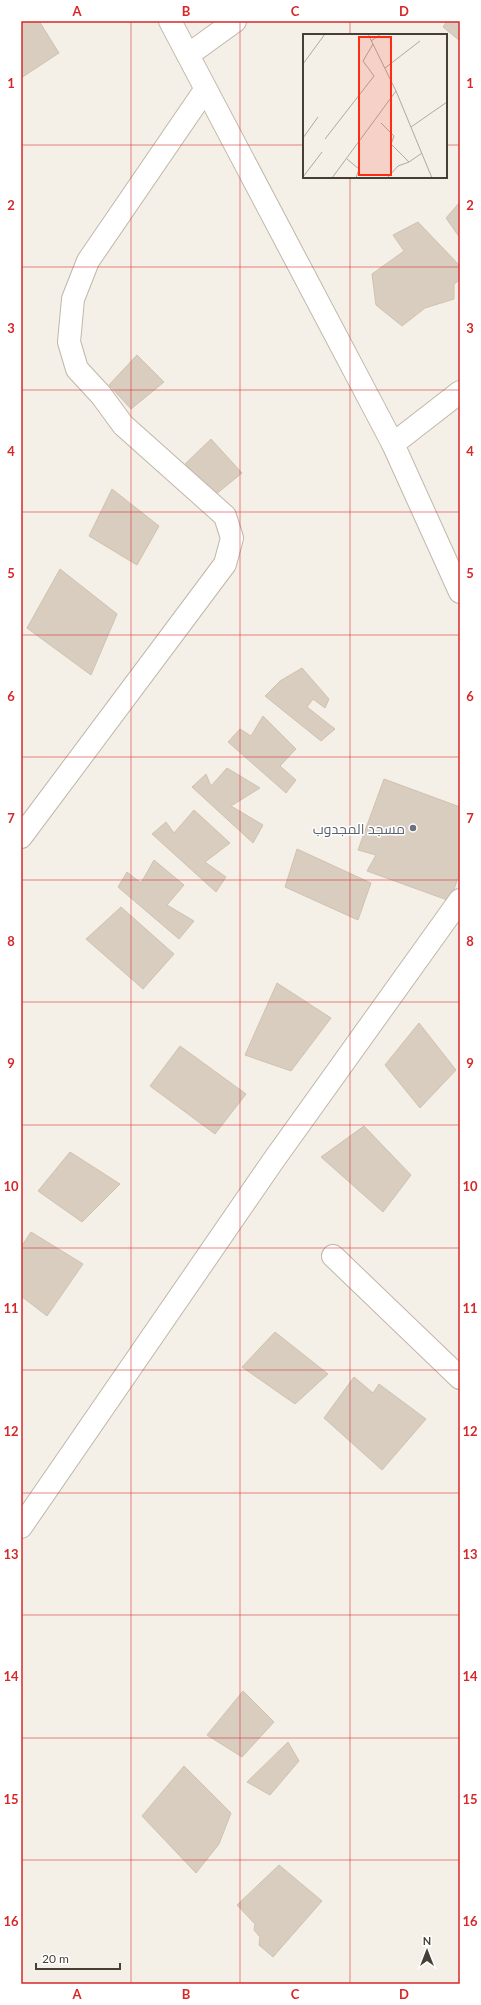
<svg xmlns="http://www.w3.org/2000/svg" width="481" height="2005" font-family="Lato,Cairo,sans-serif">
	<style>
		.building { fill: #d9cdbf; stroke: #d1c2af }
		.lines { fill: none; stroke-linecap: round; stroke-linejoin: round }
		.minor-casing { stroke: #c0b7a9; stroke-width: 24 }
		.tertiary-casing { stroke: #c0b7a9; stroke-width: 24 }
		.minor { stroke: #fff; stroke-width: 22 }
		.tertiary { stroke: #fff; stroke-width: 22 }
		.grid { fill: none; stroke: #d62828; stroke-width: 1; stroke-opacity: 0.55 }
		.worship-dot { fill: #6b7280; stroke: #fff; stroke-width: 1.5 }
		.labels { text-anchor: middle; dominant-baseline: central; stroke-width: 3; stroke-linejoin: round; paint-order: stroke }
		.worship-label { font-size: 14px; fill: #5b616d; stroke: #fff; text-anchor: end }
		.inset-road { fill: none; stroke: #afa9a0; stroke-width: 1 }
		.view { fill: #ff2b13; fill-opacity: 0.15; stroke: #ff2b13; stroke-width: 2 }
		.inset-edge { fill: none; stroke: #473f36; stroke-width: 2 }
		.neatline { fill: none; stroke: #d62828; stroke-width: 1.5 }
		.grid-label { font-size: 13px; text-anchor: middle; font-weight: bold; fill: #d62828 }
	</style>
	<rect width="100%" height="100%" fill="#f4efe7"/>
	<g class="building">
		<polygon points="21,21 39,21 59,53 21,78"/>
		<polygon points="447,21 460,21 460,41 443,27"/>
		<polygon points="460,202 460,238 446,218"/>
		<polygon points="418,222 460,266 460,280 454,284 454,299 425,308 402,326 376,305 372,274 404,251 393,235"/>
		<polygon points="137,355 164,382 131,409 109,385"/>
		<polygon points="211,439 242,473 215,495 183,466"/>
		<polygon points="112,489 159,526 137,565 89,536"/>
		<polygon points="60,569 117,614 91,675 27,628"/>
		<polygon points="302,668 329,699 325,708 313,699 307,707 335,729 321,741 265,696 280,681"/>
		<polygon points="263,716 296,749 280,766 296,780 286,793 228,742 240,729 251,736"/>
		<polygon points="227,768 260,788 231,806 263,825 253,843 192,787 206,774 211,786"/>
		<polygon points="384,779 460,807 460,872 450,901 367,871 376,855 358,850"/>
		<polygon points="194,810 230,843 205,862 226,877 216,892 152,834 166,822 174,833"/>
		<polygon points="297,849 371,883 358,920 285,887"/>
		<polygon points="154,860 184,885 167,905 194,921 179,939 118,887 127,872 141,883"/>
		<polygon points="121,907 174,954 143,989 86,939"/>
		<polygon points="277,983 331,1018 291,1071 245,1055"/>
		<polygon points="419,1023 456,1070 420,1108 385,1065"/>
		<polygon points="180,1046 246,1094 215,1134 150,1086"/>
		<polygon points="364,1126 411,1175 383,1212 321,1157"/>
		<polygon points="70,1152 120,1184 82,1222 38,1191"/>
		<polygon points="31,1232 83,1264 47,1316 21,1296 21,1247"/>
		<polygon points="275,1332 328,1374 295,1404 242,1367"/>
		<polygon points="354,1377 373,1393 379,1384 426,1419 382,1470 324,1418"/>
		<polygon points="243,1691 274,1722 242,1757 207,1735"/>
		<polygon points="288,1742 299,1761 270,1795 247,1782"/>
		<polygon points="184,1766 231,1813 219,1844 196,1873 142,1816"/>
		<polygon points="279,1865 322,1901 273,1957 259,1945 260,1937 254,1930 255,1924 237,1905"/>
	</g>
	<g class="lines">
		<defs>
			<g id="minor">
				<polyline points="188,55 235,21"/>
				<polyline points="393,444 460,392"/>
				<polyline points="21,837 225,564 232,538 225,516 123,425 101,395 77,369 69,342 73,299 88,261 205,90"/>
				<polyline points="333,1256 460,1378"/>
				<polyline points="21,1527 273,1161 460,900"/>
			</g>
			<polyline id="tertiary" points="170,21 393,444 460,592"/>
		</defs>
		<use href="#minor" class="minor-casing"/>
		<use href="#tertiary" class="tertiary-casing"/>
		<use href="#minor" class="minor"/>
		<use href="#tertiary" class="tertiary"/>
	</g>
	<path class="grid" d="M131,21V1984M240,21V1984M350,21V35M21,145H304M446,145H460M350,177V1984M21,267H460M21,390H460M21,512H460M21,635H460M21,757H460M21,880H460M21,1002H460M21,1125H460M21,1248H460M21,1370H460M21,1493H460M21,1615H460M21,1738H460M21,1860H460"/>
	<circle class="worship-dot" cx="413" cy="828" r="4"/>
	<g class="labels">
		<g class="worship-label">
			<text x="405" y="828">مسجد المجدوب</text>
		</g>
	</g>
	<g transform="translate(303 34)">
		<rect width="144" height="144" fill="#f4efe7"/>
		<path class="inset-road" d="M65,0L93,57L129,144M68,7L78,0M0,30L22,0M82,34L117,7M78,89L91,102L88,110L106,128L119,119M108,93L144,68M0,104L15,83M22,105L71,42L60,27L70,10M44,125L56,135L53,144M0,143L19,118M29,144L93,57M84,144L95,132L106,128"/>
		<path class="view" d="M56,3H88V141H56Z"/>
		<rect width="144" height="144" class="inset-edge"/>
	</g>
	<rect width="481" height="2005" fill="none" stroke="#ffffff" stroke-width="44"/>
	<g transform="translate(427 1951)" stroke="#ffffff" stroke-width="3" paint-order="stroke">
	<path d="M0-3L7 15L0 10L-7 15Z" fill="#473f36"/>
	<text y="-6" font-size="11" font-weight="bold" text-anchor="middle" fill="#473f36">N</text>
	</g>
	<path d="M36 1963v6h84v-6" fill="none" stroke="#473f36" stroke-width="2"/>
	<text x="42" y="1963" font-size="12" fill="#473f36" stroke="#ffffff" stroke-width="3" paint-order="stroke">20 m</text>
	<rect x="22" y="22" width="437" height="1961" class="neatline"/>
	<g class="grid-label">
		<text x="77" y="16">A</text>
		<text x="186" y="16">B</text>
		<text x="295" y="16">C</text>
		<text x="404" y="16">D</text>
		<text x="11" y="88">1</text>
		<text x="470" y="88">1</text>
		<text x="11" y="210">2</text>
		<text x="470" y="210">2</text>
		<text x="11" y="333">3</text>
		<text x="470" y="333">3</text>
		<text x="11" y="456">4</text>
		<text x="470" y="456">4</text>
		<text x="11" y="578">5</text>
		<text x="470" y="578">5</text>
		<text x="11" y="701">6</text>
		<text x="470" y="701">6</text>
		<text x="11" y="823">7</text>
		<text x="470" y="823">7</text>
		<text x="11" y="946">8</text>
		<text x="470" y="946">8</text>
		<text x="11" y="1068">9</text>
		<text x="470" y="1068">9</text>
		<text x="11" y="1191">10</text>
		<text x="470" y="1191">10</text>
		<text x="11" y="1313">11</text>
		<text x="470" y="1313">11</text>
		<text x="11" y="1436">12</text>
		<text x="470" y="1436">12</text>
		<text x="11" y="1559">13</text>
		<text x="470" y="1559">13</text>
		<text x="11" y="1681">14</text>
		<text x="470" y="1681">14</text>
		<text x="11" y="1804">15</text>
		<text x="470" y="1804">15</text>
		<text x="11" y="1926">16</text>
		<text x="470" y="1926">16</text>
		<text x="77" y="1999">A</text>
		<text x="186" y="1999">B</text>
		<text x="295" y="1999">C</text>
		<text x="404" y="1999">D</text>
	</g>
</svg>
